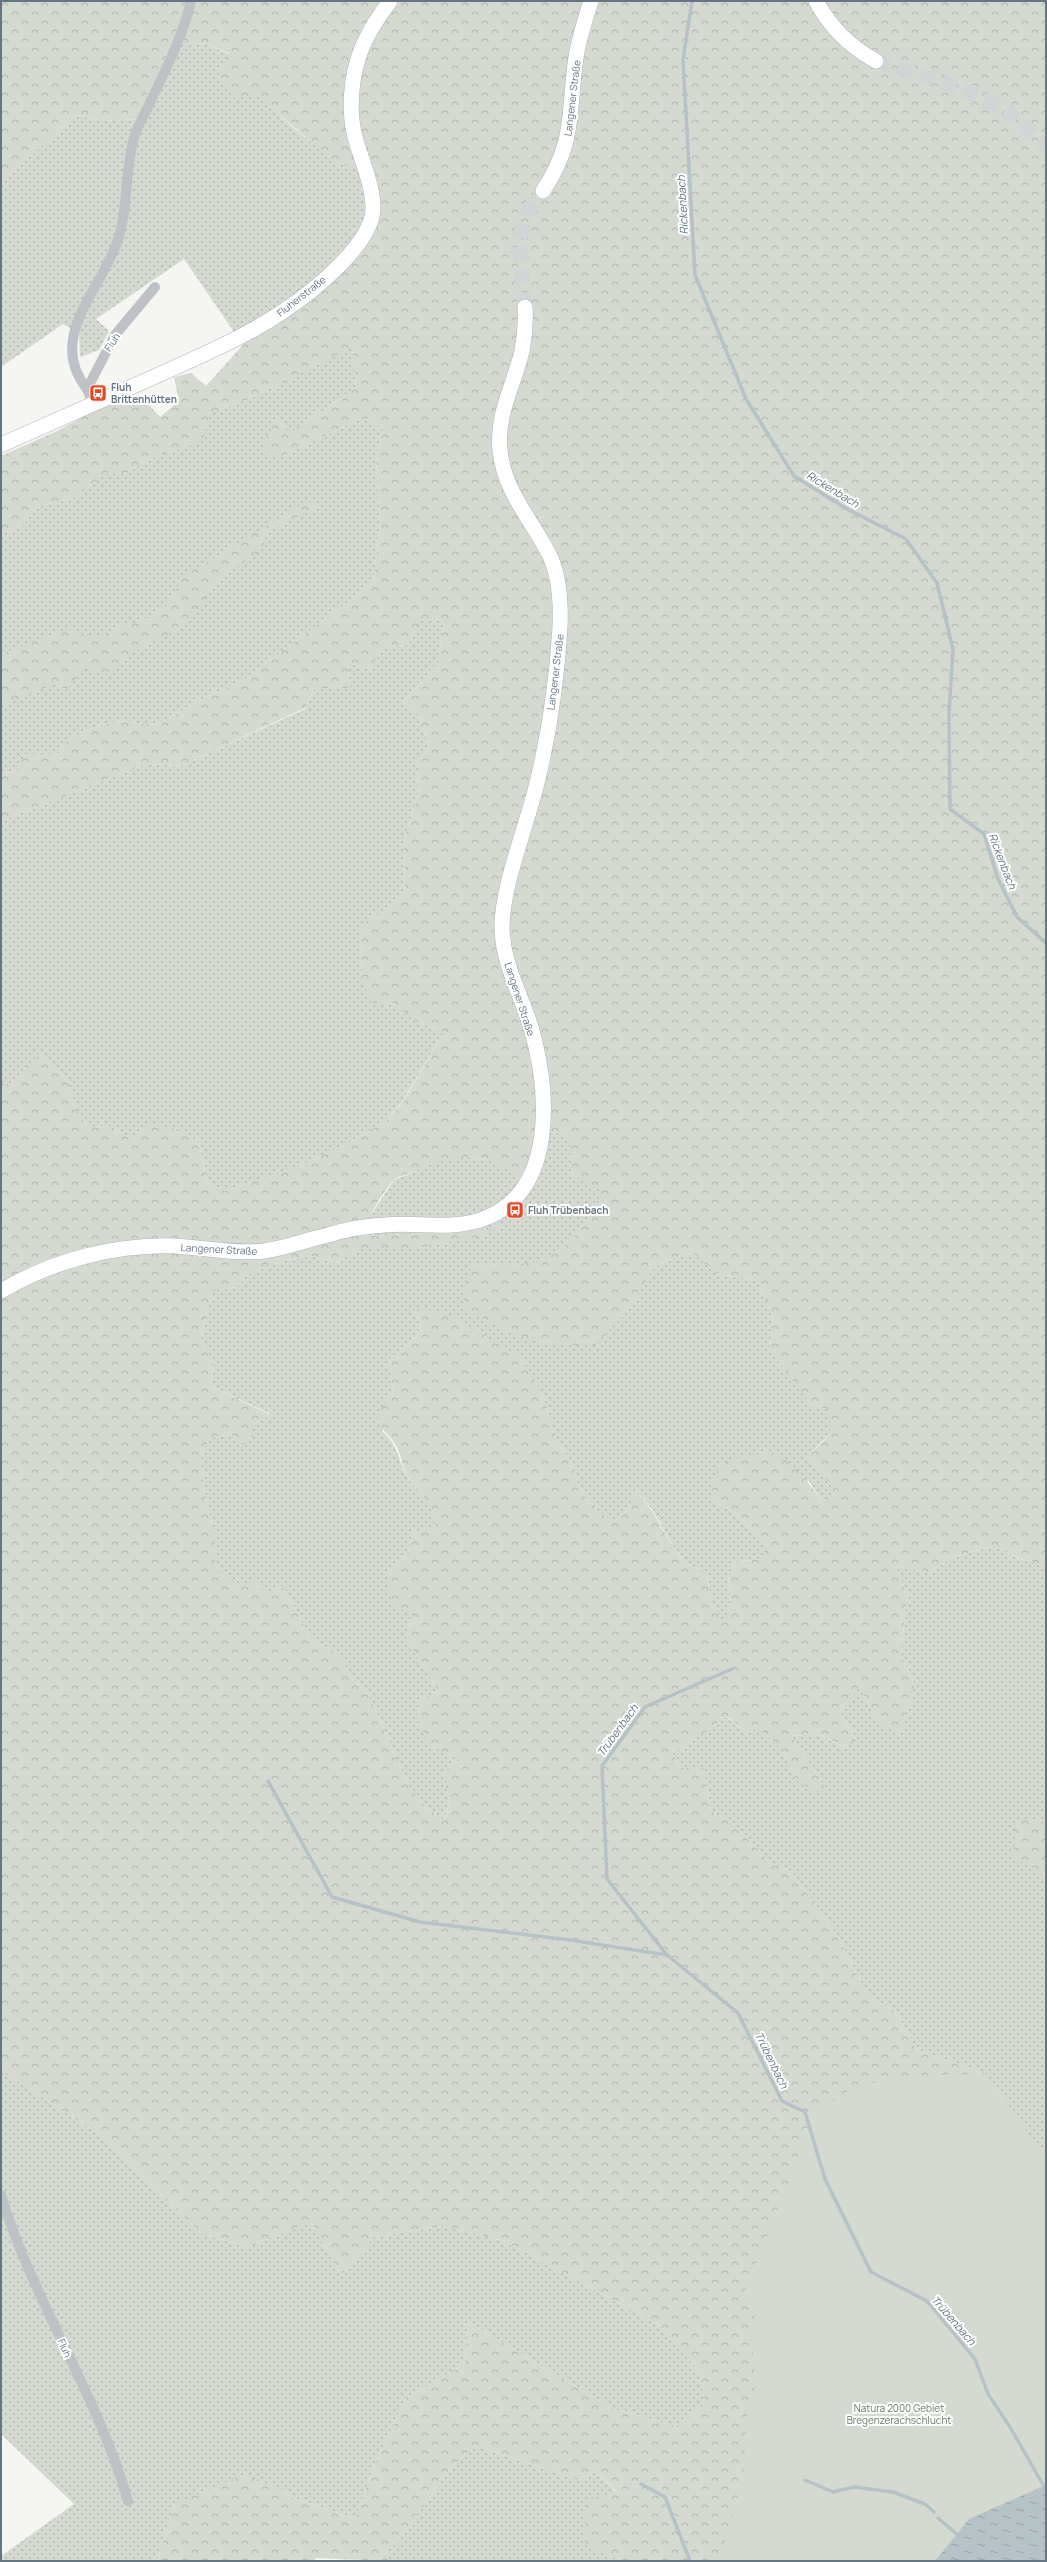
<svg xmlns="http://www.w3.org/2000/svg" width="1047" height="2562" font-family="Manrope,sans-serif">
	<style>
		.grass { fill: url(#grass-dots) }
		.forest { fill: url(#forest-crowns); fill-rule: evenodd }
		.green { fill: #d5dad1 }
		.water { fill: url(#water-ripples) }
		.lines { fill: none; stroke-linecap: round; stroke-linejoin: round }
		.stream { stroke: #b5c2c6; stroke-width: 3.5 }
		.secondary-tunnel { stroke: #d1d5d6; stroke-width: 15; stroke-dasharray: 15 8; stroke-linecap: butt }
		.secondary-casing { stroke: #b0b6ba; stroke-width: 16 }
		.street { stroke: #bec2c6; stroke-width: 10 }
		.secondary { stroke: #fff; stroke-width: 15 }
		.labels { text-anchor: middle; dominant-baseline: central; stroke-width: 4; stroke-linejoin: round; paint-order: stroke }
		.street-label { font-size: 10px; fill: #647683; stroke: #fff }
		.poi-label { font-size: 10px; font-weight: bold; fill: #647683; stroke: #fff; text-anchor: start }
		.park-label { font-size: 10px; fill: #697a63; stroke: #fff }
		.water-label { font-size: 11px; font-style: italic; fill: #60787f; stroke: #fff }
	</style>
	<defs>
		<pattern id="grass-dots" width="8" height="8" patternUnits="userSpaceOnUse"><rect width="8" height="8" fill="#d5dad1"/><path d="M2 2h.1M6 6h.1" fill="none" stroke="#b0b5af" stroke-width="1.8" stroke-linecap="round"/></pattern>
		<pattern id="forest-crowns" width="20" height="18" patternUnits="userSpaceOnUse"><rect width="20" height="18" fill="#d5dad1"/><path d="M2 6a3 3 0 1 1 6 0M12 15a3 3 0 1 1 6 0" fill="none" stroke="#b0b5af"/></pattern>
		<pattern id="water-ripples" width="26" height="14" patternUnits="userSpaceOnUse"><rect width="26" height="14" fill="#b5c2c6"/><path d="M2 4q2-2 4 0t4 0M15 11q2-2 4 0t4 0" fill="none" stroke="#97a2a6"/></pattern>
	</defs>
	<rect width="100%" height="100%" fill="#f5f5f2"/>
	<g class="grass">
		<polygon points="175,41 208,44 229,54 257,94 295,129 334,161 374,174 381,202 373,232 287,317 243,345 184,259 96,319 109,331 99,350 80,357 79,333 63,324 1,367 1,183 76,115 103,121 141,119 147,95"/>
		<polygon points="352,347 356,388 288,434 279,418 277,459 361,418 368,418 383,430 376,457 380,524 373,583 245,679 206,697 157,725 118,721 76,733 55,754 26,754 14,773 1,772 1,531 8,533 24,525 36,507 73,498 108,473 125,474 147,460 202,441 209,413 249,399"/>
		<polygon points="435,618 444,623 438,662 403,702 419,717 430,748 415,764 419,791 404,841 405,895 361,926 362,983 394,1003 416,1022 444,1032 402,1102 385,1122 343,1146 287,1171 225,1191 207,1182 199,1142 133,1140 110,1126 88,1127 76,1109 67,1079 40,1053 10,1084 1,1084 1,821 146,764 181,766 305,709 315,688 350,688 347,663 370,668 385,647 408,645 421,620"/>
		<path d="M536,1130L570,1135L572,1175L603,1190C569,1259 546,1269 472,1265L463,1310L483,1316L510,1333L628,1309C648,1273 650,1262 693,1253L716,1273L757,1281L773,1316L770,1347L827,1409L832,1425L829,1435L806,1457L837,1492L822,1502L809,1481L712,1502L731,1510L766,1543L762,1559L735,1562L728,1576L731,1604L724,1624L711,1603L707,1572C701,1569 692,1567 687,1563C666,1544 659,1510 637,1493L618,1522L600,1513L581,1492L571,1462L554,1437L543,1393L413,1310L421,1326L416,1337L389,1359L393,1395L386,1401L382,1431C401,1449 396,1456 407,1476C420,1497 435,1499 435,1528L414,1532L408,1552L388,1574L412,1614L406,1638L438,1691L419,1701L418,1720L430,1745L458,1759L445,1771L449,1804L444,1820L428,1809L410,1788L366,1689L354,1682L338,1653L311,1640L283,1586L266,1593L240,1586L215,1564V1537L204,1489L201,1455L210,1438L231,1434L242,1444L253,1438V1425L271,1414L210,1386L214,1367L201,1339L212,1291L237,1287L247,1275L286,1260L313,1256L337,1263L357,1249H408L510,1223L470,1231L362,1236L364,1225L394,1180L436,1162L460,1156L488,1160L506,1167L518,1178Z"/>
		<polygon points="993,1546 1023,1560 1034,1561 1046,1571 1046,1825 1039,1818 1042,1874 1046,1875 1046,2159 986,2074 917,2050 894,2010 868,1997 840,1940 791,1871 771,1864 735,1825 711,1811 704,1769 680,1769 673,1753 726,1717 746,1731 760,1729 781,1748 798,1782 824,1786 792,1736 818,1734 844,1747 857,1741 839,1711 860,1687 877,1721 914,1682 901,1656 907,1596 896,1566 930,1573 953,1557"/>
		<polygon points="1,2062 6,2074 96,2132 202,2234 248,2247 311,2222 341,2275 374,2237 442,2226 504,2241 659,2325 701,2374 704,2405 676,2426 614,2409 468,2322 465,2364 406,2398 377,2459 355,2519 293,2498 282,2490 175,2504 157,2561 1,2561 1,2556 74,2504 1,2434"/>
		<polygon points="476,2446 579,2480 596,2471 617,2493 585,2544 623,2561 388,2561 386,2551 398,2542 452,2466"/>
	</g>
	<g class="forest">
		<path d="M1,1H1046V1571L1034,1561L1024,1560L993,1546L953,1557L930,1573L896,1566L907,1596L901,1656L914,1682L913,1697L900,1736L877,1721L860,1687L839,1711L857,1742L845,1747L818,1734L792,1736L824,1786L821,1794L798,1782L781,1748L760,1730L746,1731L727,1717L673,1753L680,1768H704L711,1811L735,1825L771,1864L791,1871L840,1940L868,1997L894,2010L917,2050L986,2074L1046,2159L935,2561H623L585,2545L586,2499L617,2492L596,2471L579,2480L476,2446L452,2466L398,2542L386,2551L388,2561L316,2558L313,2561H157L175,2504L245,2474L282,2490L293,2498L355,2519L377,2459L406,2398L465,2364L468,2322L614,2409L676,2426L704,2405L701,2374L659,2325L504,2241L442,2226L374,2237L341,2275L311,2222L248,2247L202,2234L96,2132L6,2074L1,2062V1084H10L40,1053L67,1079L76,1109L88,1127L110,1126L133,1140L151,1124L180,1130L199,1142L207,1182L225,1191L287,1171L343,1146L385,1122L403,1102L444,1032L416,1022L394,1003H373L362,983L361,925L405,895L404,841L419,791L415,764L430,748L419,717L403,702L438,662L444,623L435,618L421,621L408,645L385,647L370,668L347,663L350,688H315L305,708L181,766L146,764L1,821V772L14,773L26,754H55L76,733L118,721L157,725L206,697L245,679L373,583L380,524L376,457L383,430L368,418H361L277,459L262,450L266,436L279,418L288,434L356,388L352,348L249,399L210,413L203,441L147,460L125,474L108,473L73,498L36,507L24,525L8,533L1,531V456L57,431L120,397L141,396L160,417L179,401L174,377L191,373L206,386L243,345L287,317L373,232L381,202L374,174L334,162L257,95L233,98L218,73L229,53L208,44L175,41L147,95L141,119L103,121L76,115L1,183ZM536,1130L569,1135L572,1175L602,1191C570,1258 545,1269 472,1265L464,1283L463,1310C481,1316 493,1325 510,1333C536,1345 566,1346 595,1345C606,1333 619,1322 629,1309C653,1274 645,1263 693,1253L716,1273L757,1281L773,1316L770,1347L777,1360L812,1406L827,1409C836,1438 825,1439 806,1457L837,1492L822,1502C812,1486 793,1462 776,1454C763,1449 730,1458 720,1467C711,1476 713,1491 712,1502L731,1510L766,1543L762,1559L735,1562L728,1576L731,1604L724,1623L711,1603L707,1572C701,1569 692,1567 687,1563C666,1544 658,1512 637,1493L618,1522L600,1513L581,1492L571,1462L554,1437L543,1393L520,1357L456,1318L427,1309L413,1310L421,1326L416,1337L389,1359L393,1395L386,1401L376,1420C382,1431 390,1435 395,1444C401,1453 402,1466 407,1475C419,1497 435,1499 435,1528L414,1532L408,1552L388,1574C388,1597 388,1606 412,1614L406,1638L438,1691L419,1701L418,1720L429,1745L458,1759L445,1771L449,1804L444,1820L428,1809L410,1788L366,1689L354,1682L338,1653L311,1640L283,1586L266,1593L255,1581L240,1586L215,1564V1537L204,1489L201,1455L210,1438L231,1434L242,1445L253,1438V1425L271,1415L210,1386L214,1367L201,1339L212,1291L237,1287L247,1275L286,1260L313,1256L337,1263L357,1249H408L478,1237L513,1222L470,1231L362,1236C365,1222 383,1191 394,1180C399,1176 409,1173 416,1171C452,1155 486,1149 518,1178L530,1170Z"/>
		<polygon points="307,501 322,505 267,532 263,549 215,582 197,612 179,629 130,654 106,674 83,669 67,690 55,684 1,705 1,654 68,629 97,638 120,626 140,622 167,605 183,577"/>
		<polygon points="1040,1818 1046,1825 1046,1875 1013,1857 1016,1821"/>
	</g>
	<polygon class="green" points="986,2074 1046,2158 1046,2561 719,2561 743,2480 747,2416 755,2388 752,2327 756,2312 744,2295 796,2164 812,2114 850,2090 896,2076"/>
	<polygon class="water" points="1046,2485 1046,2561 935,2561 969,2519"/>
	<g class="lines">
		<g class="stream">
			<polyline points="692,1 683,60 695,275 746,399 794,476 845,508 906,539 937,583 953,649 949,713 950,809 984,834 998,879 1017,917 1046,943"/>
			<polyline points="734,1668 645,1707 602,1766 607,1879 667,1955 738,2013 782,2101 805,2112 825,2179 871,2272 927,2301 975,2359 988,2394 1010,2427 1046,2490"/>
			<polyline points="268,1781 332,1897 420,1922 570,1940 667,1955"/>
			<polyline points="805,2480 833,2492 854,2487 893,2492 925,2504 934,2512"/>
			<polyline points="641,2484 665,2497 690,2561"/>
			<polyline points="938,2518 960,2537"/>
		</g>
		<g class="secondary-tunnel">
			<path d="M876,61C941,81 998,94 1046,147"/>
			<polyline points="525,307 519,242 525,216 543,191"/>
		</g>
		<defs>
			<g id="secondary">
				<path d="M816,1C831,28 849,46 876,61"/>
				<path d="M543,191C576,141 568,112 576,57C579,38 585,20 591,1"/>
				<path d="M1,445C55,421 110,397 165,372C204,354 245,337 282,312C311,293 375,243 373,206C372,182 361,159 355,137C347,105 352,64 368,35C374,23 382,12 390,1"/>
				<path d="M1,1291C54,1260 115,1244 176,1246C205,1248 235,1254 264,1251C286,1248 306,1240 328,1235C347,1229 366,1226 385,1225C417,1222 450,1230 480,1220C558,1194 549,1091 531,1027C521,995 503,964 502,929C501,890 526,827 536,787C549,735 557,680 560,627C561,603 560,578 550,556C532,520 504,492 500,450C496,415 514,385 522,351C525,336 526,323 525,307"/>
			</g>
		</defs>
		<use href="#secondary" class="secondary-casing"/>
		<g class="street">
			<path d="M87,389C47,339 98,293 116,245C129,211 124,173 134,138C137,127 144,115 149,105C164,72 183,37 191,1"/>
			<polyline points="93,404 87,389 115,335 155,287"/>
			<path d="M1,2195C33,2301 98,2395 128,2501"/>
		</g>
		<use href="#secondary" class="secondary"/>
	</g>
	<defs>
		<symbol id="bus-square" viewBox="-11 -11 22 22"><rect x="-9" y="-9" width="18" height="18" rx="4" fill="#e24925" stroke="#fff"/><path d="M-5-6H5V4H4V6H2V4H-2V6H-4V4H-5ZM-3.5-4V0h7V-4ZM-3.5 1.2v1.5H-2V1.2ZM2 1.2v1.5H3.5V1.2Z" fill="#fff"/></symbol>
	</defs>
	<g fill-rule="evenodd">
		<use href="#bus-square" x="88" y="383" width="20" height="20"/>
		<use href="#bus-square" x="505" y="1200" width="20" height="20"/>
	</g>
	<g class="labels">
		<g class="street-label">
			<text transform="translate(572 98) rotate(-83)">Langener Straße</text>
			<text transform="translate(301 296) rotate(-38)">Fluherstraße</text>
			<text transform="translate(112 342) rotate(-57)">Fluh</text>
			<text transform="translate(555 672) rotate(-83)">Langener Straße</text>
			<text transform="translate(520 999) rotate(72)">Langener Straße</text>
			<text transform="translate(219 1249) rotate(3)">Langener Straße</text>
			<text transform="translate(65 2348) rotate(66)">Fluh</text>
		</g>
		<g class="poi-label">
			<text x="111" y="387">Fluh<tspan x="111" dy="12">Brittenhütten</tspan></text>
			<text x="528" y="1210">Fluh Trübenbach</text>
		</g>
		<g class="park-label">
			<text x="899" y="2408">Natura 2000 Gebiet<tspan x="899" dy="12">Bregenzerachschlucht</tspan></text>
		</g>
		<g class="water-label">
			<text transform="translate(682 205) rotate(-93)">Rickenbach</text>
			<text transform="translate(833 489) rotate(31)">Rickenbach</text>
			<text transform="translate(1003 861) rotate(69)">Rickenbach</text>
			<text transform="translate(617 1730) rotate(-54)">Trübenbach</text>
			<text transform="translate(772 2060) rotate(64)">Trübenbach</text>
			<text transform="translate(954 2320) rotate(49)">Trübenbach</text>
		</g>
	</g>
	<rect width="1047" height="2562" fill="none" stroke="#647683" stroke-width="4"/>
</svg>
